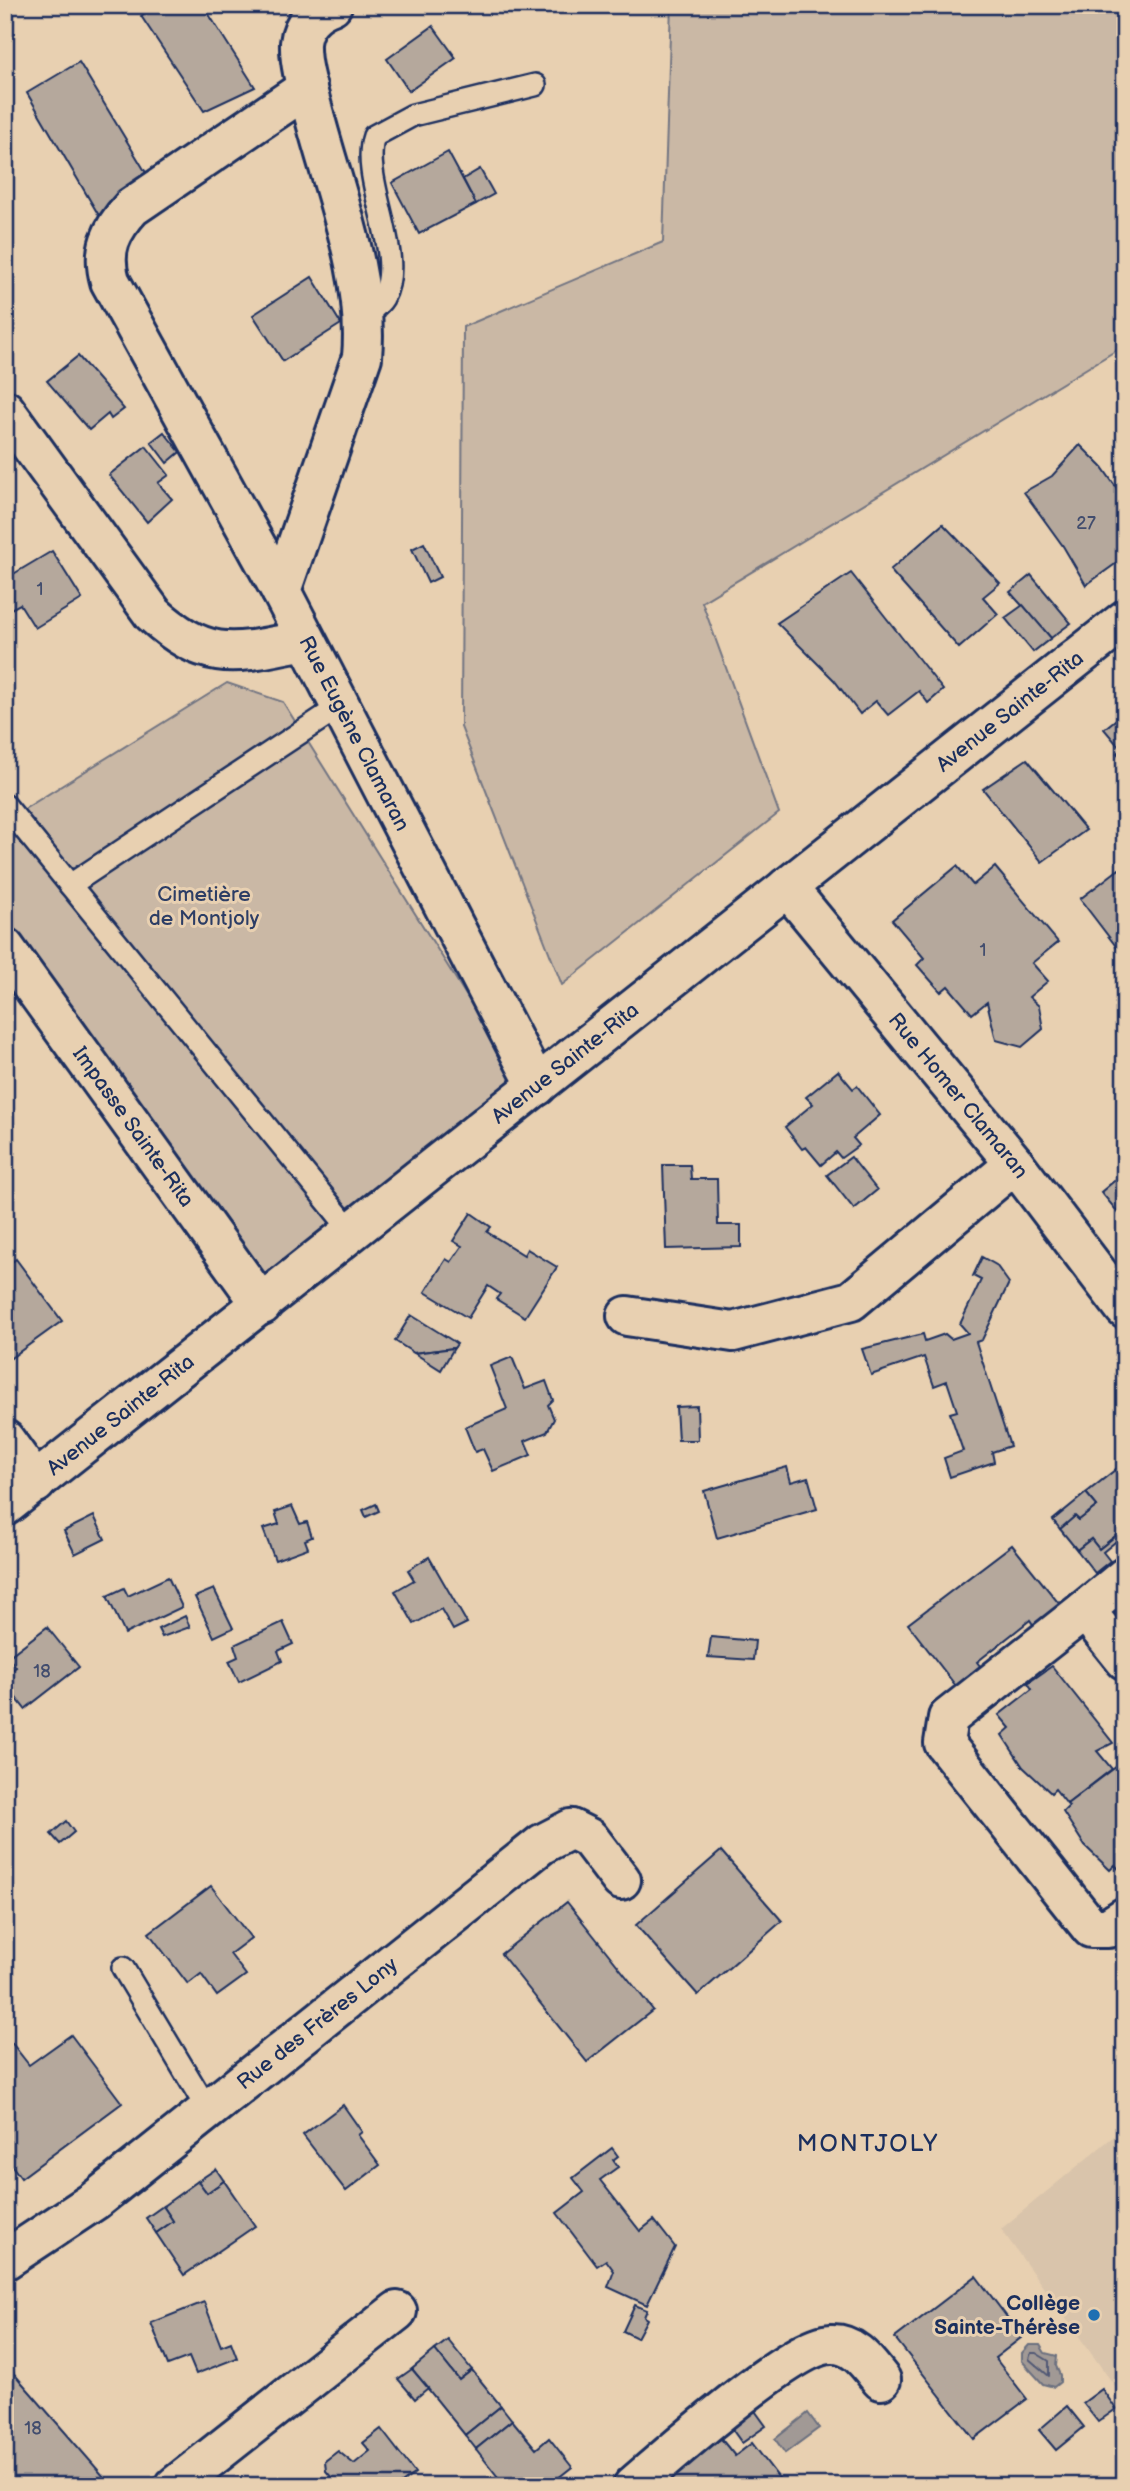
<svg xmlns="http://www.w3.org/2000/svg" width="1130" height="2491" font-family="'Balsamiq Sans',sans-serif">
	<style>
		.built { fill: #d9c4ab }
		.green { fill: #cab8a5; stroke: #727482; stroke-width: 2 }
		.water { fill: #a19995; stroke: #6b6f7f; stroke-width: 2 }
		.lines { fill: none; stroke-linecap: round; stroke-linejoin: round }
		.shore { stroke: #515974; stroke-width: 2 }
		.building { fill: #b5a89c; stroke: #1b2f5e; stroke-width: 2 }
		.service-casing { stroke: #1b2f5e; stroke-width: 26 }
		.minor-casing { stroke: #1b2f5e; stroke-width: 44 }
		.service { stroke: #e8d0b1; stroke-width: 21 }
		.minor { stroke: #e8d0b1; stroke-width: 38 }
		.poi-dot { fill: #1f6fb2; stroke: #e8d0b1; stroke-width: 2.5 }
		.labels { text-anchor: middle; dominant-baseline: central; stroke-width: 6; stroke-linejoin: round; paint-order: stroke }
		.number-label { font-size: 18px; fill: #424d6e }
		.street-label { font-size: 21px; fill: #1b2f5e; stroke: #e8d0b1 }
		.park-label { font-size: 21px; fill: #2c3d65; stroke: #e8d0b1 }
		.poi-label { font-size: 21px; font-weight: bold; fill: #1b2f5e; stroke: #e8d0b1; text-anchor: end }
		.quarter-label { font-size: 24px; letter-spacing: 2px; fill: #1b2f5e; stroke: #e8d0b1 }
	</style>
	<rect width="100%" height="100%" fill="#e8d0b1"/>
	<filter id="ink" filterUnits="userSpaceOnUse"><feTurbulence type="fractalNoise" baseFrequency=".0143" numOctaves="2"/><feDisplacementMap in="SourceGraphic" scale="14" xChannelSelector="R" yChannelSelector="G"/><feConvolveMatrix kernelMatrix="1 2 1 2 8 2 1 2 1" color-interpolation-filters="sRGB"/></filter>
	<g filter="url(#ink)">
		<polygon class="built" points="1125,2127 1125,2400 1001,2229"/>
		<g class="green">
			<polygon points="671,5 1125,5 1125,345 702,602 779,813 562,985 461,727 463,327 663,242"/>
			<polygon points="227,683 283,702 519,1080 256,1294 5,926 5,821"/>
		</g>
		<g class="water">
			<polygon points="1029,2345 1040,2345 1045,2353 1057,2356 1056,2366 1060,2375 1060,2382 1054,2387 1043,2384 1022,2361 1022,2353"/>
			<polygon points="808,2413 819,2428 785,2453 775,2439"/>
		</g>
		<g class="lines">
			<polygon class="shore" points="1036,2353 1049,2361 1049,2376 1029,2359 1031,2353"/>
		</g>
		<g class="building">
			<polygon points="155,5 203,5 255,87 204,111 141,16"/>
			<polygon points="433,26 456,58 409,91 387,59"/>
			<polygon points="79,62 151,181 101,219 27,93"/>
			<polygon points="448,152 476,204 419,234 392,183"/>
			<polygon points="480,169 494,194 476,204 463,179"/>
			<polygon points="312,277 341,324 283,361 253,315"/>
			<polygon points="78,356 124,409 111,419 108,414 89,430 47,381"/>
			<polygon points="164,432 180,452 167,463 151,442"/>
			<polygon points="1080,445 1102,467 1125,500 1125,557 1086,585 1063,546 1024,492 1052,476"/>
			<polygon points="146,446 169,475 158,483 172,499 147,522 109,475"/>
			<polygon points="943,524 1000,583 983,597 998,614 959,648 890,570"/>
			<polygon points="424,543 440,577 428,583 412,549"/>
			<polygon points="52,551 82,599 35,628 20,604 5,612 5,579"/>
			<polygon points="851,573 943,690 928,703 919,691 888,715 876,701 860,714 834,680 777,623"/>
			<polygon points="1031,575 1071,623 1051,638 1010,592"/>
			<polygon points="1023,605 1051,638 1033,652 1005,618"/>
			<polygon points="1125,712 1125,762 1117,753 1121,749 1104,729"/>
			<polygon points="1027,759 1086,830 1042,862 983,789"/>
			<polygon points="957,866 973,885 995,867 1058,942 1032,963 1048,981 1029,997 1039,1006 1043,1029 1022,1047 996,1040 987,1002 972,1014 948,986 941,992 917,965 924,958 892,920"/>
			<polygon points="1119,869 1125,875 1125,958 1080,899"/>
			<polygon points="838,1071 853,1089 857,1086 880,1115 853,1138 859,1145 841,1158 836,1152 821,1165 806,1147 802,1149 785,1127 813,1104 806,1097"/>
			<polygon points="851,1157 877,1190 854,1209 827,1175"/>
			<polygon points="663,1165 690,1165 691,1179 717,1179 718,1225 741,1225 741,1247 666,1249"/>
			<polygon points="1125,1172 1125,1221 1101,1192"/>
			<polygon points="471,1213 491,1227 487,1232 524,1255 527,1249 557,1267 525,1317 496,1299 500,1294 488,1286 468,1318 425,1292 446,1259 451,1262 462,1246 453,1241"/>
			<polygon points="982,1257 996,1265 1009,1283 982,1340 976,1342 1010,1446 992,1452 994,1462 950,1477 944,1458 963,1451 950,1413 957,1411 947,1381 934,1386 924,1357 871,1375 862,1349 923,1334 925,1341 945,1334 951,1339 968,1333 960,1324 981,1280 973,1276"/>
			<polygon points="16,1259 62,1321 8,1360 5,1267"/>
			<polygon points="411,1315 453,1341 457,1344 454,1348 414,1353 395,1341"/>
			<polygon points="454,1348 441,1370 414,1353"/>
			<polygon points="512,1357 525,1389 546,1381 553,1400 548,1405 554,1419 547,1432 525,1441 531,1455 493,1471 483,1449 475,1452 465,1427 507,1409 490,1366"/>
			<polygon points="697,1406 698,1440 678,1440 676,1407"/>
			<polygon points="1125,1462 1125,1483 1115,1470"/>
			<polygon points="787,1467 791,1482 808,1477 817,1509 717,1538 704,1491"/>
			<polygon points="1115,1470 1125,1483 1125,1534 1120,1538 1118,1534 1099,1549 1091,1539 1077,1550 1060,1529 1075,1516 1079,1520 1097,1506 1086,1493"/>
			<polygon points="1086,1493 1097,1506 1079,1520 1075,1516 1060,1529 1053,1520"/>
			<polygon points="376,1504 379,1511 366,1517 363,1510"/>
			<polygon points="292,1506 300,1524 307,1522 312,1537 305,1540 308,1548 275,1560 263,1529 279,1524 275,1512"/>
			<polygon points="94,1516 105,1539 75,1554 64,1531"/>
			<polygon points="1118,1534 1120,1538 1103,1552 1110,1561 1095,1573 1077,1550 1091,1539 1099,1549"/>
			<polygon points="1012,1545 1061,1606 1034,1626 1030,1620 977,1662 980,1666 956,1686 908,1624"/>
			<polygon points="429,1557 467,1623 453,1630 441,1609 414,1624 395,1591 414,1580 408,1570"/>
			<polygon points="168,1577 182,1607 125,1634 107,1596 124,1588 128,1596"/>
			<polygon points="214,1589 233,1628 214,1637 195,1597"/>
			<polygon points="185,1616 190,1627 162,1637 158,1629"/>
			<polygon points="283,1622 293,1644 278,1651 282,1661 239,1682 229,1661 238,1657 234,1645"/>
			<polygon points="47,1627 79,1667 25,1709 5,1684 5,1675 16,1667 8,1657"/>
			<polygon points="711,1637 755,1641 753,1660 708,1657"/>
			<polygon points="1052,1666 1113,1743 1097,1751 1112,1769 1067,1804 1055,1789 1051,1793 1023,1767 1002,1735 1010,1728 999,1715 1032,1689 1028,1683"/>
			<polygon points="1125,1760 1125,1876 1115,1865 1110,1870 1085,1846 1063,1812 1069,1806 1067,1804"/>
			<polygon points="66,1821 74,1832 60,1844 51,1834"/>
			<polygon points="721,1851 782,1921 698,1995 636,1925"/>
			<polygon points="211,1886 251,1938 230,1954 246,1975 217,1996 201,1974 188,1984 149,1933"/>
			<polygon points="567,1902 653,2010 587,2062 501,1954"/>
			<polygon points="71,2035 122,2103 21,2178 5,2156 5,2038 7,2037 29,2065"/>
			<polygon points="343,2105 362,2132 358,2135 380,2165 346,2191 303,2135"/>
			<polygon points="612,2148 618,2156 613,2160 618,2167 600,2180 640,2231 654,2220 675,2247 647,2305 608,2287 614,2271 606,2260 597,2266 557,2213 584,2192 573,2178"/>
			<polygon points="216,2169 224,2181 207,2193 198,2181"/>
			<polygon points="198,2181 207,2193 224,2181 255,2226 184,2275 156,2233 173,2221 163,2206"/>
			<polygon points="163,2206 173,2221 156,2233 146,2218"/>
			<polygon points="976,2276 1022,2337 995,2358 1027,2399 974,2439 895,2338"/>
			<polygon points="204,2302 221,2346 231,2342 237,2358 196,2374 189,2357 168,2365 151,2323"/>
			<polygon points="635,2305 647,2310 644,2317 647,2319 637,2338 623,2331"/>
			<polygon points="448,2340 472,2370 459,2380 435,2350"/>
			<polygon points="435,2350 459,2380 472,2370 501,2406 465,2435 412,2369"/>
			<polygon points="9,2368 112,2486 5,2486 5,2371"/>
			<polygon points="412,2369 428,2388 415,2399 398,2379"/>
			<polygon points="1102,2389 1116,2409 1098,2422 1083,2403"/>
			<polygon points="501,2406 512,2420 476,2449 465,2435"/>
			<polygon points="1067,2406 1084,2427 1056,2450 1039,2430"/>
			<polygon points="753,2408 766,2426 742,2443 729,2425"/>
			<polygon points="512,2420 536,2449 549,2438 572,2467 548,2486 505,2486 476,2449"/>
			<polygon points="381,2429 415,2473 398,2486 324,2486 333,2479 326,2471 325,2461 338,2451 354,2464 370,2451 363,2443"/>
			<polygon points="718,2435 735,2456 752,2443 785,2486 651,2486"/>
		</g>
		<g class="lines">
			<defs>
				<g id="service">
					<path d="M363,317C369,312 379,305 383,298C407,255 359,179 374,136L413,115L535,85"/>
					<polyline points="5,805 353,1233"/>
					<polyline points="70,885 339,707"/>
					<polyline points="123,1968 208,2110"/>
				</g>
				<g id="minor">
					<path id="s1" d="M332,5C315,11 302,24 300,43C299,68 310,98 316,122C336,197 369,279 362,357L281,591L537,1086"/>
					<path d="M5,410L153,614C209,665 237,653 305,640"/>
					<path d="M281,591L110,281C101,250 111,230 132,207L307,88"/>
					<path id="s2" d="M787,887L1015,1164L1125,1309"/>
					<path id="s3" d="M5,948L262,1305"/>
					<polyline points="627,1316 733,1332 851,1301 1015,1164"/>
					<polyline points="5,1440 36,1483"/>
					<path id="s4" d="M5,1506L1125,620"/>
					<polyline points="1125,1577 1085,1610 1125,1660"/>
					<polyline points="1085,1610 948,1718 944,1743 1091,1928 1108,1928 1125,1917"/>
					<path id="s5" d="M5,2260L94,2201L542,1844L571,1829L589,1838L621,1880"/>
					<polyline points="175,2486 397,2311"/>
					<path d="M633,2486C668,2456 792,2345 831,2344C855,2343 868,2364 881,2380"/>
				</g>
			</defs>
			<use href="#service" class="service-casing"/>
			<use href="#minor" class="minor-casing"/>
			<use href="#service" class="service"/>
			<use href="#minor" class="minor"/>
		</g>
	</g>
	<circle class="poi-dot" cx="1094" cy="2315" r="7"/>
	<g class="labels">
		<g class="number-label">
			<text x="1086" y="523">27</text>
			<text x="40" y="589">1</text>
			<text x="983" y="950">1</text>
			<text x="42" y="1671">18</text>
			<text x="33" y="2428">18</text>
		</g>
		<g class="street-label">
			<text stroke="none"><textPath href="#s4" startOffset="1281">Avenue Sainte-Rita</textPath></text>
			<text stroke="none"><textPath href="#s1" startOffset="782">Rue Eugène Clamaran</textPath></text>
			<text stroke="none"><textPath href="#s4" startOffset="714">Avenue Sainte-Rita</textPath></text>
			<text stroke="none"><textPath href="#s2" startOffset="270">Rue Homer Clamaran</textPath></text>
			<text stroke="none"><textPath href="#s3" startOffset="220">Impasse Sainte-Rita</textPath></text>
			<text stroke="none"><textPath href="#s4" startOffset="147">Avenue Sainte-Rita</textPath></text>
			<text stroke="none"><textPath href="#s5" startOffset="392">Rue des Frères Lony</textPath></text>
		</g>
		<g class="park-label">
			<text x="204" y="894">Cimetière<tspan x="204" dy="24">de Montjoly</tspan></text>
		</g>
		<g class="poi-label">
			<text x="1080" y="2303">Collège<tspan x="1080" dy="24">Sainte-Thérèse</tspan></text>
		</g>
		<g class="quarter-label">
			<text x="868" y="2143">MONTJOLY</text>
		</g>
	</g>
	<rect width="1130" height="2491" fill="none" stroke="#e8d0b1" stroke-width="28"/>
	<rect x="14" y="14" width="1102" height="2463" fill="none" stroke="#1b2f5e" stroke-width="2.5" filter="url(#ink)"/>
</svg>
